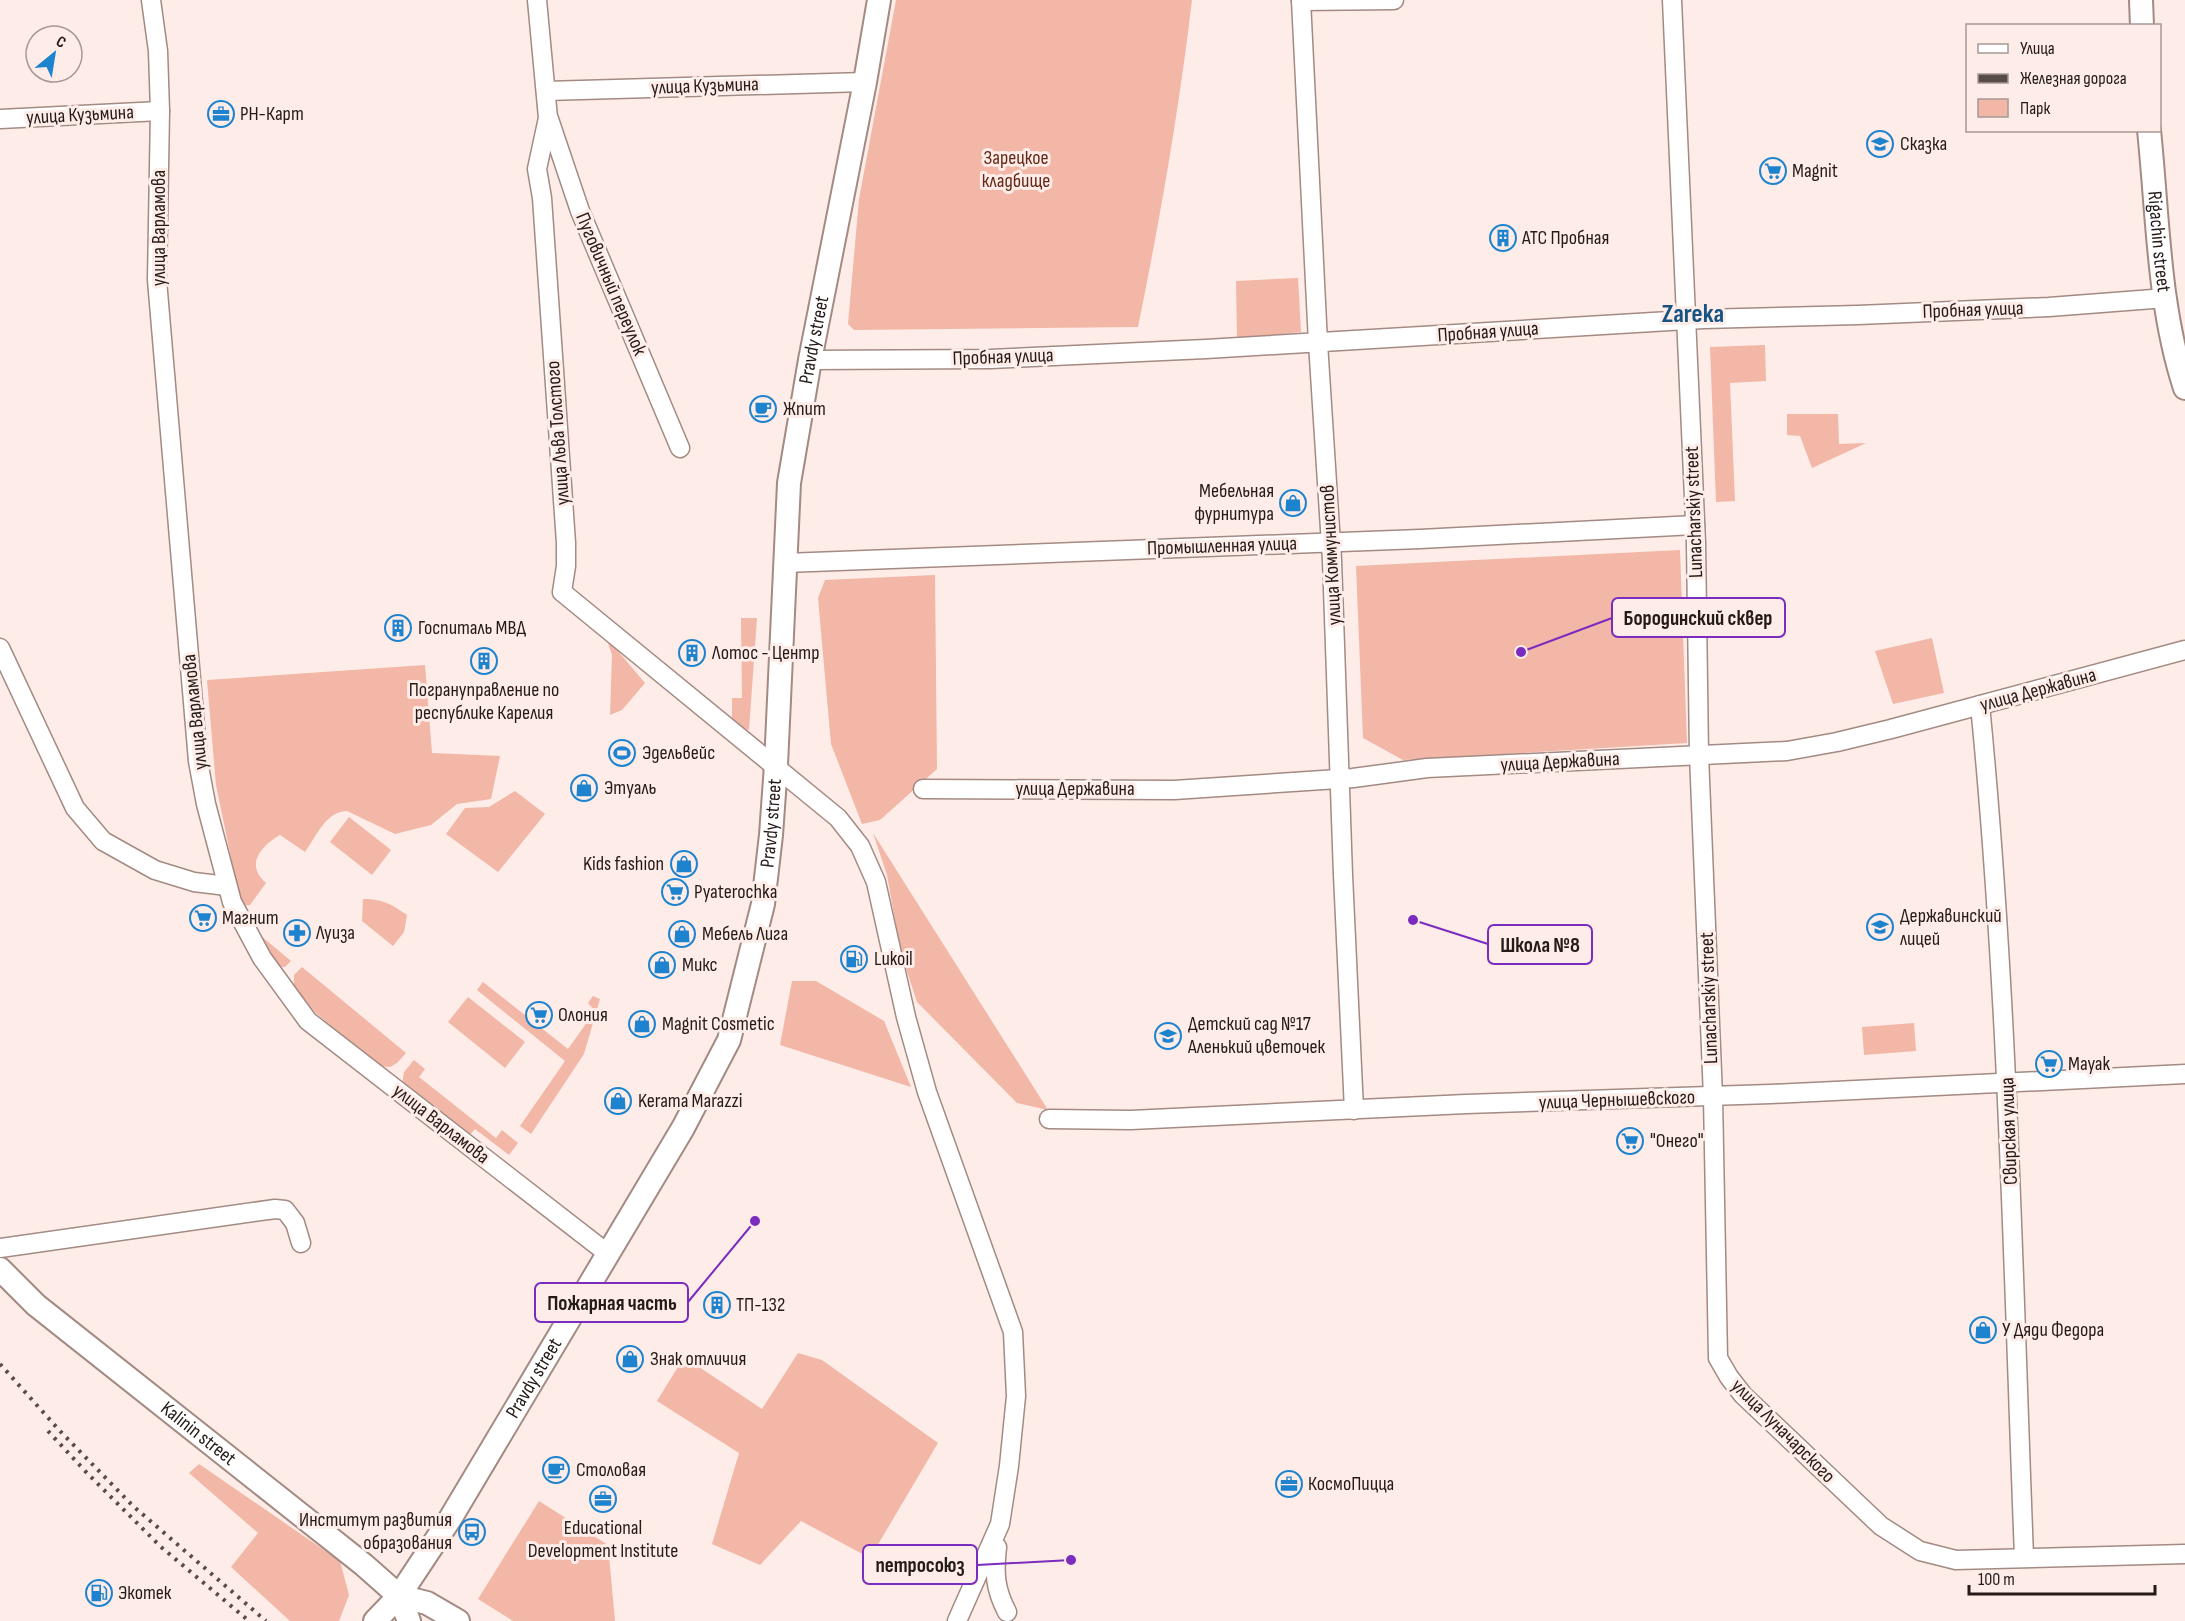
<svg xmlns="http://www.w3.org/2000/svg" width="2185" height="1621" font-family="'Sofia Sans Condensed',sans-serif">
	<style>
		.green { fill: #f2b7a6 }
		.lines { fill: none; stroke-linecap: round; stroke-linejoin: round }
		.minor-casing { stroke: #a38a83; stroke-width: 21 }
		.major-casing { stroke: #a38a83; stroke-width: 26 }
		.minor { stroke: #fff; stroke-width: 18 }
		.major { stroke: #fff; stroke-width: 22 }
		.rail { stroke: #584c48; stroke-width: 4; stroke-dasharray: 3 6; stroke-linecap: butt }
		.labels { text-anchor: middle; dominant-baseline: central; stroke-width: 6; stroke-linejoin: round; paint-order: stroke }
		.street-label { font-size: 20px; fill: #241a17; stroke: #fdece7 }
		.poi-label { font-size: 20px; fill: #241a17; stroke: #fdece7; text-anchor: start }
		.park-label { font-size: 20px; fill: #662816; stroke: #fdece7 }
		.district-label { font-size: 26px; font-weight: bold; fill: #175484; stroke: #fdece7 }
		.leader { fill: none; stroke: #7b2cbf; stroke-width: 2 }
		.callout-dot { fill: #7b2cbf; stroke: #fdece7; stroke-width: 2 }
		.callout { fill: #fdece7; stroke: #7b2cbf; stroke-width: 2 }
		.callout-label { font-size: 21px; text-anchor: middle; font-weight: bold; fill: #241a17 }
	</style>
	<rect width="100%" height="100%" fill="#fdece7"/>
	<g class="green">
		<path d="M896,0H1192C1179,110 1160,219 1138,327L854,330L848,324L859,199Z"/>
		<polygon points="1298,278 1301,332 1237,339 1236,281"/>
		<polygon points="1765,345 1766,381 1730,383 1735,501 1716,502 1710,347"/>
		<polygon points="1787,414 1838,414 1839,444 1866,443 1812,468 1800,436 1787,435"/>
		<polygon points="1680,550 1687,743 1403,760 1363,738 1356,566"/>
		<polygon points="935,575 937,769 880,820 862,824 831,744 818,598 825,580"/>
		<polygon points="741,618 757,618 749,730 739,727 732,719 732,698 742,698"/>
		<polygon points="606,637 645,683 622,710 610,715 612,655"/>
		<polygon points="1932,638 1944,693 1893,704 1875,651"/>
		<path d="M425,665L432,753L500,756L491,799L457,804L431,825L395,834L347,811C326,811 316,837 305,852L280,835C269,841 251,856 257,871C258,875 263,880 266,883L250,905L241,906L216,785L207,680Z"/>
		<polygon points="515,791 545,814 498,872 446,834 465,808 489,807"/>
		<polygon points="349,817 391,850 372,875 330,842"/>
		<polygon points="873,833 1048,1110 1017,1103 917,1002 901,953 887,875"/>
		<path d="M363,899C383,899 391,904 407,915L404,932L393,946L362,921Z"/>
		<polygon points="255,931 291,961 285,967 278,967"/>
		<polygon points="302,967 406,1053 397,1063 390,1067 377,1066 315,1012 294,987 294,975"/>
		<polygon points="792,981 816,981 884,1021 911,1087 780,1045"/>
		<polygon points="483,982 568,1049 595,1011 588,1003 593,996 600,999 584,1054 531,1134 520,1126 565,1061 477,990"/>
		<polygon points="468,997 525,1042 505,1068 448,1022"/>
		<polygon points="1914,1023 1916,1051 1864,1055 1862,1027"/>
		<polygon points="414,1060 425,1069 419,1077 496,1138 502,1130 518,1143 509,1155 475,1129 468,1137 402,1085 404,1072"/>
		<polygon points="798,1353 822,1360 938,1443 870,1558 801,1521 760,1565 712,1544 739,1453 657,1401 684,1357 762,1409"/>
		<polygon points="199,1464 340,1561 349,1595 339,1621 290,1621 231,1567 258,1533 189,1473"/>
		<polygon points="539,1501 608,1545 615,1621 513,1621 478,1599"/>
	</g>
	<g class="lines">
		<defs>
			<g id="minor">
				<polyline points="151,0 158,51 160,111 157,280 198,761 206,804 232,902 262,958 308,1021 607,1253"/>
				<polyline points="537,0 548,118 537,169 542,198 566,543 566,566 562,592 838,818 860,846 876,882 906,1017 927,1092 1013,1332 1016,1396 1009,1466 1000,1524 957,1621"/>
				<polyline points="1301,0 1318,343 1332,560 1343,875 1354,1110"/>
				<polyline points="1672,0 1696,543 1699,755 1713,1097 1718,1358 1729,1377 1743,1395 1881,1526 1920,1551 1956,1560 2185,1554"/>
				<polyline points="1301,1 1394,0"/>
				<polyline points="546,91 865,82"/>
				<polyline points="0,119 160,111"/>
				<polyline points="549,119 580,211 680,448"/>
				<polyline points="810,360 990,359 1206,349 1703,319 1858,315 2049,307 2166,298"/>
				<polyline points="785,563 1420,539 1695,525"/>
				<polyline points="0,648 75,808 103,841 155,870 194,882 227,886"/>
				<path d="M1980,705C2008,989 2013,1273 2024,1557"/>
				<polyline points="923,789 1174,790 1353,778 1427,768 1787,751 1837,742 1891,729 2185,650"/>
				<polyline points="1049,1119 1131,1120 1466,1104 1771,1094 2185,1074"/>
				<polyline points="0,1248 275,1209 285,1210 295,1223 301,1243"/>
				<path d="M997,1547C994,1573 995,1589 1007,1612"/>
			</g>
			<g id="major">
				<polyline points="2141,0 2142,26"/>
				<path id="s1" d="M2149,130C2158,216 2158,306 2185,388"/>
				<path id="s2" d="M0,1269L36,1305L364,1565L399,1596L409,1621"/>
				<polyline points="399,1596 427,1603 458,1621"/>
				<path id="s3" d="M375,1621L399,1596L450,1519L683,1128L729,1040L763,904L771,835L776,765L789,483L810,360L865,82L879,0"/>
			</g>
		</defs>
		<use href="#minor" class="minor-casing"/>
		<use href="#major" class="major-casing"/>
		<use href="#minor" class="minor"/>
		<use href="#major" class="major"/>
		<g class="rail">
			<polyline points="0,1364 60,1431 133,1506 266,1621"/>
			<polyline points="48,1431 87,1473 161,1547 249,1621"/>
		</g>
	</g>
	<defs>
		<symbol id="office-ring" viewBox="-11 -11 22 22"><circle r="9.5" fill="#fdece7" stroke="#1e83ce" stroke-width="1.5"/><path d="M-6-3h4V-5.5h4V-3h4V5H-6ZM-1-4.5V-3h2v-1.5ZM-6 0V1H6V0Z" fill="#1e83ce"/></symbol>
		<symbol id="school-ring" viewBox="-11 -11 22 22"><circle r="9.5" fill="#fdece7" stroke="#1e83ce" stroke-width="1.5"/><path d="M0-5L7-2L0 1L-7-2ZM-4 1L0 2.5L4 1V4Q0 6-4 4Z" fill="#1e83ce"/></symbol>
		<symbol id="supermarket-ring" viewBox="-11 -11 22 22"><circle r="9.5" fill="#fdece7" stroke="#1e83ce" stroke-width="1.5"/><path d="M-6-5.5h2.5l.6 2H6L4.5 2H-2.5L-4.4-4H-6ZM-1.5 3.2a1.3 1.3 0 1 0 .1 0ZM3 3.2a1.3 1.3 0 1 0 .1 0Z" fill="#1e83ce"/></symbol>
		<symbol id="building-ring" viewBox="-11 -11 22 22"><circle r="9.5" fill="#fdece7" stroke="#1e83ce" stroke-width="1.5"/><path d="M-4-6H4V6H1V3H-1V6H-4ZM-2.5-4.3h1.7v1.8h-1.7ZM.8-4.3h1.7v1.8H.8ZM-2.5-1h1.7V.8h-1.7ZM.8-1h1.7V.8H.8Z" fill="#1e83ce"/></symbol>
		<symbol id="cafe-ring" viewBox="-11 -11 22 22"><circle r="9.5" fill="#fdece7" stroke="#1e83ce" stroke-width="1.5"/><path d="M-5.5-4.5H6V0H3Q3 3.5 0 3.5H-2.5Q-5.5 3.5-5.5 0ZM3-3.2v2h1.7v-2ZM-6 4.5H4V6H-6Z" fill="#1e83ce"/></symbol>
		<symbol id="shop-ring" viewBox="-11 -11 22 22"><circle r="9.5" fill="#fdece7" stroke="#1e83ce" stroke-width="1.5"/><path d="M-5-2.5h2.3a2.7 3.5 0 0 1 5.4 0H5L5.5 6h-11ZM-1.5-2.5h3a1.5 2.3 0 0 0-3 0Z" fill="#1e83ce"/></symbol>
		<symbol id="stadium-ring" viewBox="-11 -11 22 22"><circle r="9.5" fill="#fdece7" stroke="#1e83ce" stroke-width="1.5"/><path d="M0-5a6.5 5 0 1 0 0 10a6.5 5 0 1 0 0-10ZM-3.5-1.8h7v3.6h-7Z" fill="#1e83ce"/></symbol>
		<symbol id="pharmacy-ring" viewBox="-11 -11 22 22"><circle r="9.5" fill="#fdece7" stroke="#1e83ce" stroke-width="1.5"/><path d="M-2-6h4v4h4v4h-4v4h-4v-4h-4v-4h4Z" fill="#1e83ce"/></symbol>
		<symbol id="fuel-ring" viewBox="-11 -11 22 22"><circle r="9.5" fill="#fdece7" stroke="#1e83ce" stroke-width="1.5"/><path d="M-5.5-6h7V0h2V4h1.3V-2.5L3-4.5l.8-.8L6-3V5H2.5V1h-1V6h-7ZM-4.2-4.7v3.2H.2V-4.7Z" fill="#1e83ce"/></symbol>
		<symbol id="bus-ring" viewBox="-11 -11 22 22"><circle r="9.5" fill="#fdece7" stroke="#1e83ce" stroke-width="1.5"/><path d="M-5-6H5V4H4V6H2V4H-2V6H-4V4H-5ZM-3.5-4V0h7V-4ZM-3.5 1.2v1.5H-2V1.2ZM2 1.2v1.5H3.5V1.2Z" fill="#1e83ce"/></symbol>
	</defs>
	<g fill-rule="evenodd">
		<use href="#office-ring" x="206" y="99" width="30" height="30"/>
		<use href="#school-ring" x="1865" y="129" width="30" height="30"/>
		<use href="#supermarket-ring" x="1758" y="156" width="30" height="30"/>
		<use href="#building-ring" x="1488" y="223" width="30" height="30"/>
		<use href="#cafe-ring" x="748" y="394" width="30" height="30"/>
		<use href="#shop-ring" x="1278" y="488" width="30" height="30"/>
		<use href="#building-ring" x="383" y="613" width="30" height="30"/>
		<use href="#building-ring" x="677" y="638" width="30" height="30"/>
		<use href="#building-ring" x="469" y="646" width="30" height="30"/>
		<use href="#stadium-ring" x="607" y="738" width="30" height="30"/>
		<use href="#shop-ring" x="569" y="773" width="30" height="30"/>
		<use href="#shop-ring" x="669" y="849" width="30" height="30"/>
		<use href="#supermarket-ring" x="660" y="877" width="30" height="30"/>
		<use href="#supermarket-ring" x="188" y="903" width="30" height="30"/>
		<use href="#school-ring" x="1865" y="912" width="30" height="30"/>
		<use href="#pharmacy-ring" x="282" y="918" width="30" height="30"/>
		<use href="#shop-ring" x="667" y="919" width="30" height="30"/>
		<use href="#fuel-ring" x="839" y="944" width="30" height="30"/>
		<use href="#shop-ring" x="647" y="950" width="30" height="30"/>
		<use href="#supermarket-ring" x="524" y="1000" width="30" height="30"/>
		<use href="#shop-ring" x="627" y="1009" width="30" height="30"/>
		<use href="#school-ring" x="1153" y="1021" width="30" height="30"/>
		<use href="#supermarket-ring" x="2034" y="1049" width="30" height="30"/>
		<use href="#shop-ring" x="603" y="1086" width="30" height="30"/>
		<use href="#supermarket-ring" x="1615" y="1126" width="30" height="30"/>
		<use href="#building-ring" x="702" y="1290" width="30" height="30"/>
		<use href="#shop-ring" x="1968" y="1315" width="30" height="30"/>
		<use href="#shop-ring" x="615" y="1344" width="30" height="30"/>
		<use href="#cafe-ring" x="541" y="1455" width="30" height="30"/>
		<use href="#office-ring" x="1274" y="1469" width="30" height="30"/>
		<use href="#office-ring" x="588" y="1484" width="30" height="30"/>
		<use href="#bus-ring" x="457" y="1517" width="30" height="30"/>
		<use href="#fuel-ring" x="84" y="1578" width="30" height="30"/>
	</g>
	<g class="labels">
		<g class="street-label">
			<text transform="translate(705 86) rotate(-2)">улица Кузьмина</text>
			<text transform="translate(80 115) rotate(-3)">улица Кузьмина</text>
			<text transform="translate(159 228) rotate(-90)">улица Варламова</text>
			<text stroke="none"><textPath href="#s1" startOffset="112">Rigachin street</textPath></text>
			<text transform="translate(611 284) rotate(67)">Пуговичный переулок</text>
			<text transform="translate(1973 310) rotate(-2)">Пробная улица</text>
			<text transform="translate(1488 332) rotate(-4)">Пробная улица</text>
			<text stroke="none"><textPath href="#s3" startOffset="1389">Pravdy street</textPath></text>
			<text transform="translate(1003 357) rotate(-2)">Пробная улица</text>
			<text transform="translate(558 433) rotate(-94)">улица Льва Толстого</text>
			<text transform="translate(1694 512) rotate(-92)">Lunacharskiy street</text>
			<text transform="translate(1222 546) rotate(-2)">Промышленная улица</text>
			<text transform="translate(1331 555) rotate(-93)">улица Коммунистов</text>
			<text transform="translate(2038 690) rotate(-15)">улица Державина</text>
			<text transform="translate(195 712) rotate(-96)">улица Варламова</text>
			<text transform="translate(1560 762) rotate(-3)">улица Державина</text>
			<text x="1075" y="789">улица Державина</text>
			<text stroke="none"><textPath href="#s3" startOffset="903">Pravdy street</textPath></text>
			<text transform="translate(1709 998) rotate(-92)">Lunacharskiy street</text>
			<text transform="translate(1617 1100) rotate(-2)">улица Чернышевского</text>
			<text transform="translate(441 1124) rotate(38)">улица Варламова</text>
			<text transform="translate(2009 1131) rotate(-92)">Свирская улица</text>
			<text stroke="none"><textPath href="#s3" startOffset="291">Pravdy street</textPath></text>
			<text transform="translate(1783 1431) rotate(45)">улица Луначарского</text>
			<text stroke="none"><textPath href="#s2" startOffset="258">Kalinin street</textPath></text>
		</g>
		<g class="poi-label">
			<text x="240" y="114">РН-Карт</text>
			<text x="1900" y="144">Сказка</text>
			<text x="1792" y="171">Magnit</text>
			<text x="1522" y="238">АТС Пробная</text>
			<text x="783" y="409">Жпит</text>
			<text x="1274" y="491" text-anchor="end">Мебельная<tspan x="1274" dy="23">фурнитура</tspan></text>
			<text x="418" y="628">Госпиталь МВД</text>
			<text x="712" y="653">Лотос - Центр</text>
			<text x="484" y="690" text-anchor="middle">Погрануправление по<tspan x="484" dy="23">республике Карелия</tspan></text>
			<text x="642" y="753">Эдельвейс</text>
			<text x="604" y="788">Этуаль</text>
			<text x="664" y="864" text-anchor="end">Kids fashion</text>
			<text x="694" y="892">Pyaterochka</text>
			<text x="1900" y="916">Державинский<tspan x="1900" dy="23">лицей</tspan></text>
			<text x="222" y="918">Магнит</text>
			<text x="316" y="933">Луиза</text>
			<text x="702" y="934">Мебель Лига</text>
			<text x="874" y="959">Lukoil</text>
			<text x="682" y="965">Микс</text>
			<text x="558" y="1015">Олония</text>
			<text x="662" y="1024">Magnit Cosmetic</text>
			<text x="1188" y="1024">Детский сад №17<tspan x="1188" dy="23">Аленький цветочек</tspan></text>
			<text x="2068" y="1064">Mayak</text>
			<text x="638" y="1101">Kerama Marazzi</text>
			<text x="1650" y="1141">"Онего"</text>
			<text x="736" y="1305">ТП-132</text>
			<text x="2002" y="1330">У Дяди Федора</text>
			<text x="650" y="1359">Знак отличия</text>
			<text x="576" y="1470">Столовая</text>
			<text x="1308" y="1484">КосмоПицца</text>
			<text x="452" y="1520" text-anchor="end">Институт развития<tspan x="452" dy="23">образования</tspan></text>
			<text x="603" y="1528" text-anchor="middle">Educational<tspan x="603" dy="23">Development Institute</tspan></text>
			<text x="118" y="1593">Экотек</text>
		</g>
		<g class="park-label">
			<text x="1016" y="158">Зарецкое<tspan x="1016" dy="23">кладбище</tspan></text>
		</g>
		<g class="district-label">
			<text x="1693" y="314">Zareka</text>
		</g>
	</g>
	<path class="leader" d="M1521 652L1612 618M1413 920L1488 944M755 1221L688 1302M1071 1560L977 1565"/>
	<g class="callout-dot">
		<circle cx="1521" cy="652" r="6"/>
		<circle cx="1413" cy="920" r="6"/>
		<circle cx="755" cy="1221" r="6"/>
		<circle cx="1071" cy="1560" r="6"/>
	</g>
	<g class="callout">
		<rect x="1612" y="598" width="173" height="39" rx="6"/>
		<rect x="1488" y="925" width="104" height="39" rx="6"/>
		<rect x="535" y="1283" width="153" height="39" rx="6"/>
		<rect x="863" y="1545" width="114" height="39" rx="6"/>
	</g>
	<g class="callout-label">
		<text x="1698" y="625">Бородинский сквер</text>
		<text x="1540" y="952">Школа №8</text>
		<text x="612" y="1310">Пожарная часть</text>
		<text x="920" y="1572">петросоюз</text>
	</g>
	<rect x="1966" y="24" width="195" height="108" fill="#fdece7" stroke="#a69894" stroke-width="1.5"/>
	<rect x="1978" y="44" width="30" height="9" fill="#ffffff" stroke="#a69894" stroke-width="1.5"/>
	<text x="2020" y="54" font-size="18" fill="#241a17">Улица</text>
	<rect x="1978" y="74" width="30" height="9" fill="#584c48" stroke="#a69894" stroke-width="1.5"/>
	<text x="2020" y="84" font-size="18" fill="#241a17">Железная дорога</text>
	<rect x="1978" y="99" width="30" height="18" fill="#f2b7a6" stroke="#a69894" stroke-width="1.5"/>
	<text x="2020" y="114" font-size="18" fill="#241a17">Парк</text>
	<g transform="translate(54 54) rotate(30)"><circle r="28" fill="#fdece7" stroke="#a69894" stroke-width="1.5"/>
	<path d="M0-4.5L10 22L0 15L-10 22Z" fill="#1e83ce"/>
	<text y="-9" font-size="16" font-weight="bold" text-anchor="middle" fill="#241a17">С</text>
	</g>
	<path d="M1969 1585v9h186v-9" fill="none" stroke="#241a17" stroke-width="3"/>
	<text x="1978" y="1585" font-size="18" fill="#241a17" stroke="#fdece7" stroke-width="4.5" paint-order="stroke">100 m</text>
</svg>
